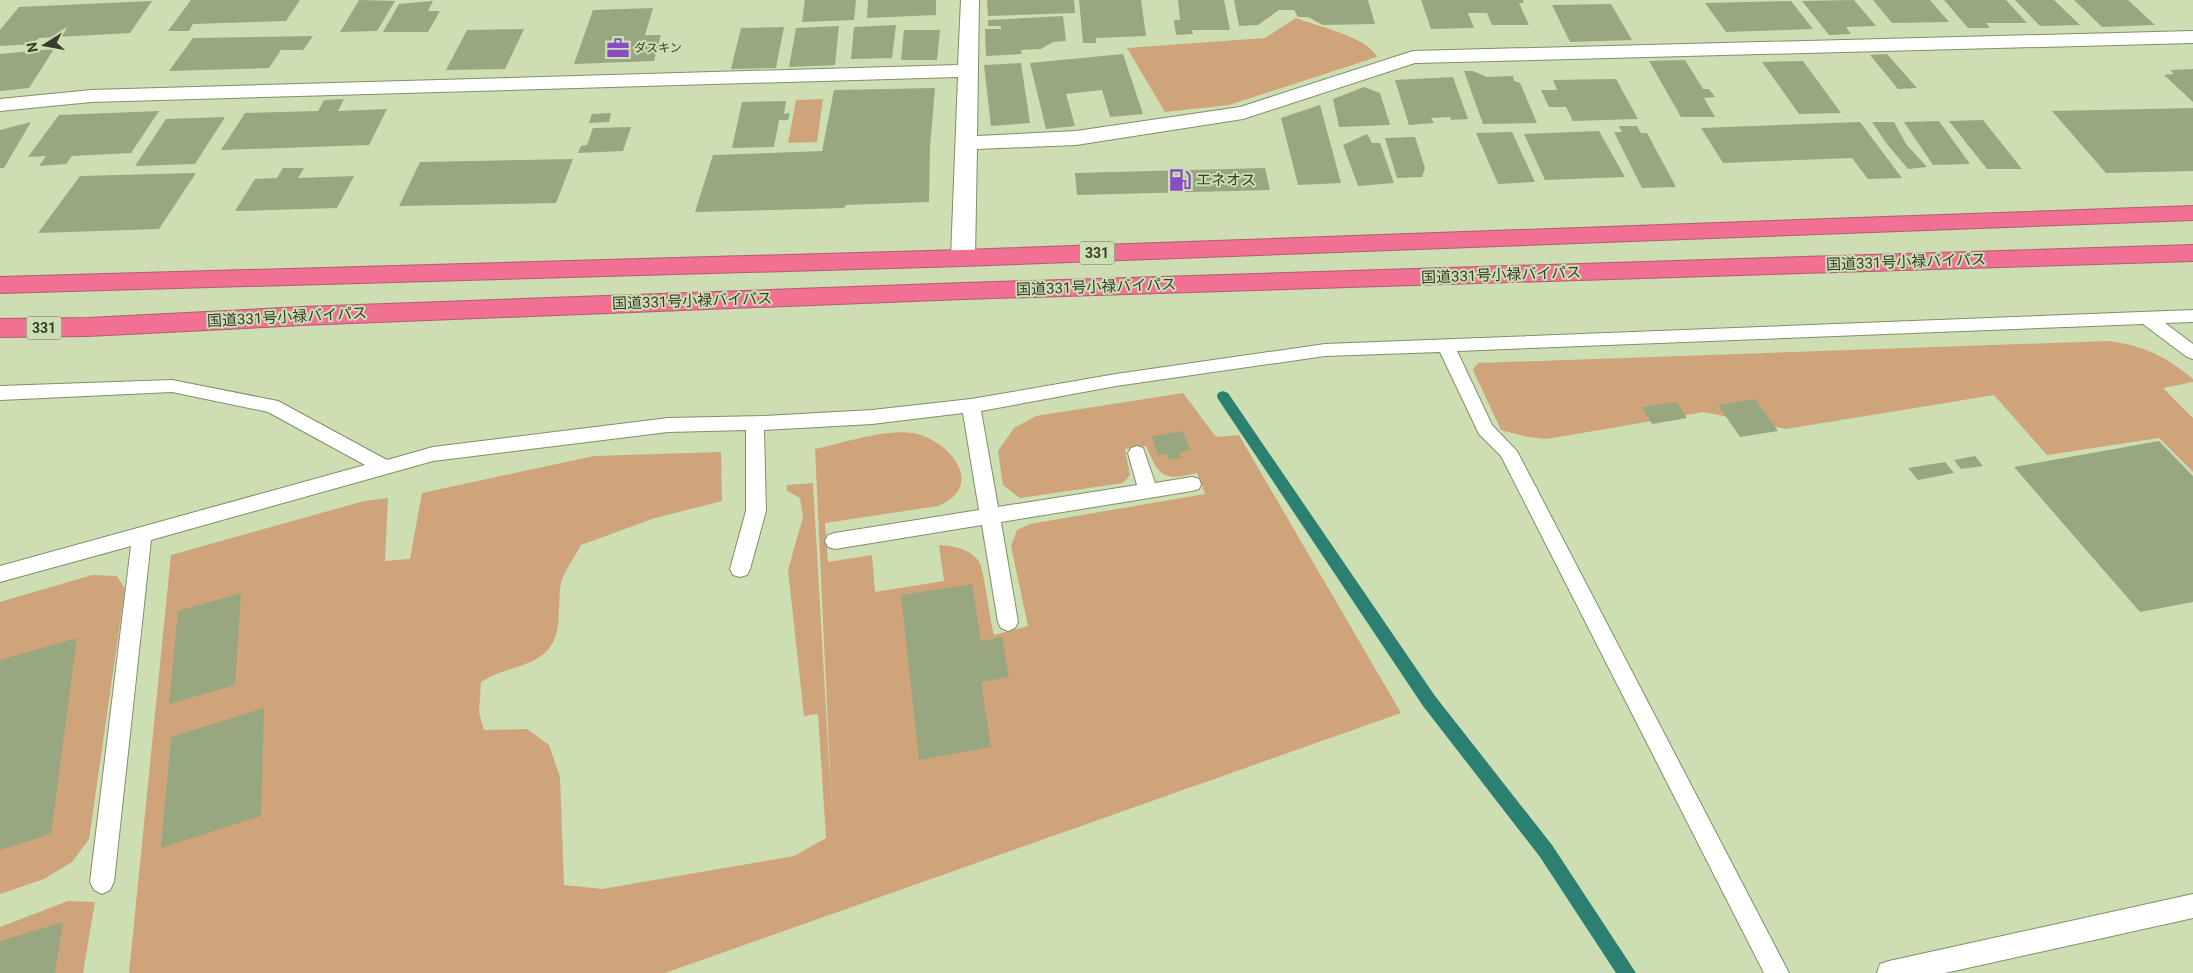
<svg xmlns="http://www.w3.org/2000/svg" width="2193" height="973" font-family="Roboto,'Noto Sans JP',sans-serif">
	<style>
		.green { fill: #cfa47a }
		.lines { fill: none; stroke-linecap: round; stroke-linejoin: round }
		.stream { fill: #2b8072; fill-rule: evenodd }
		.building { fill: #98a77f }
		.lane-casing { stroke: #808f68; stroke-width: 2 }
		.street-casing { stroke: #808f68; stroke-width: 2 }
		.highway-casing { stroke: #b05e70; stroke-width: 2 }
		.lane { fill: #fff; fill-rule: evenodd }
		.street { fill: #fff; fill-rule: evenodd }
		.highway { fill: #f17094; fill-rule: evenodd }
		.labels { text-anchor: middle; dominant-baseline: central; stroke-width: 4; stroke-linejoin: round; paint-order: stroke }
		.far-poi-label { font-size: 12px; fill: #373d2c; stroke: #cddeb3; text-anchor: start }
		.shield { fill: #cddeb3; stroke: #646d54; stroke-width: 1 }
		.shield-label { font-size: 14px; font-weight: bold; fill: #373d2c }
		.poi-label { font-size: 15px; fill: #373d2c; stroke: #cddeb3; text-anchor: start }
		.street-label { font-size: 15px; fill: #373d2c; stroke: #cddeb3 }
	</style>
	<rect width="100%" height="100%" fill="#cddeb3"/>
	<g class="green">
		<path d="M1296,18C1316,26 1368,37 1377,57L1229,105L1165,112L1127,48L1265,38Z"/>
		<polygon points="823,99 817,142 788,143 796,100"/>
		<path d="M2108,341C2143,345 2167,357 2193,379V382L2163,388L2193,418V472L2159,438L2047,455L1994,395L1786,429L1704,412L1547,439L1528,437L1501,430L1473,370L1478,363Z"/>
		<path d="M1183,393L1216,437L1239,435L1401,713L665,973H129L171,555L364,501L388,498L385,561L410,559L422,493L594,456L721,452L722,501L655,518L581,545C575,557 564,571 561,583C556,610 566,641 538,658C521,668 500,670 481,682L479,712L484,730L527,729L549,745L560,777L564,885L602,889L794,856L826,838L818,714L804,716L788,570L803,517L800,498L787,491V485L813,483L832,814L815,449C842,443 886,429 913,433C950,440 987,486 938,506L825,523L828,562L872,555L875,592L944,581L939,545C953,546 968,548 978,560C984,566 990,622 994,635L1028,626L1011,546L1017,530L1030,524L1205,494L1197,473C1163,481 1160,478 1146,446L1125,449L1130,475L1123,483L1020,498L1003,485L998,451L1014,428L1036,416Z"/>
		<polygon points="92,575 117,576 125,589 89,839 72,862 44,879 0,894 0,602"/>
		<polygon points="68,901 95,902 83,973 0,973 0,927"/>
	</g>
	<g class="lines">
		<polygon class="stream" points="1223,391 1228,393 1435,696 1552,845 1636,973 1616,973 1540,857 1423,706 1218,399 1217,396 1218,393"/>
	</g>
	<g class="building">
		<polygon points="191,0 300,0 286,21 193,24 189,31 168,31"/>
		<polygon points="359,0 395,1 377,31 340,32"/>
		<polygon points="805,0 856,0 854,20 802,22"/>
		<polygon points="868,0 936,0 936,15 867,18"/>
		<polygon points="987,0 1074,0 1075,13 988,16"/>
		<polygon points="1079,0 1141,0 1146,36 1096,38 1096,43 1083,43"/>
		<polygon points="1178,0 1224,0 1230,30 1192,30 1193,34 1176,35 1174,20 1180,20"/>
		<polygon points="1234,0 1368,0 1375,24 1323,25 1308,17 1298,17 1294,10 1279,10 1258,25 1239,26"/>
		<polygon points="1421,0 1523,0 1524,3 1519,3 1529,25 1492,25 1487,13 1468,13 1474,28 1431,29"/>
		<polygon points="1854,0 1876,26 1846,27 1851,34 1829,35 1802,1"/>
		<polygon points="1873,0 1930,0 1949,22 1892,23"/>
		<polygon points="1944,0 2006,0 2027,23 1986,23 1990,28 1968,28"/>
		<polygon points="2015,0 2054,0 2080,25 2040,26"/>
		<polygon points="2074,0 2128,0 2155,25 2102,27"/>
		<polygon points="152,1 130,33 39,38 34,44 0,46 0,30 19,7"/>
		<polygon points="433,1 428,11 440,11 428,32 383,32 399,4"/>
		<polygon points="1791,1 1813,29 1726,32 1705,3"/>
		<polygon points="1611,4 1632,40 1570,42 1552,5"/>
		<polygon points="653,8 645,35 661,35 654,61 574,64 593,10"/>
		<polygon points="1063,16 1066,41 1053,42 1041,49 1021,50 1022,54 986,56 985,29 1001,29 1001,26 988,26 988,20"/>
		<polygon points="896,25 892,58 851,59 854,27"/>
		<polygon points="839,26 835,65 789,67 796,28"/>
		<polygon points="784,27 776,68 731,69 741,28"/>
		<polygon points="524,29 505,69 446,70 467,30"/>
		<polygon points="904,30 940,30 937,60 901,60"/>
		<polygon points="313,36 303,50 281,50 269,68 169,71 193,38"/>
		<polygon points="54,49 29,88 0,91 0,54"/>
		<polygon points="1123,54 1143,114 1110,117 1102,90 1066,94 1075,126 1046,129 1030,63"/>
		<polygon points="1887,54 1917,88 1898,89 1870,55"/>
		<polygon points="1685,60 1703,89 1709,89 1715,97 1704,98 1715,117 1681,117 1649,61"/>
		<polygon points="1803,61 1841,113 1799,114 1762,62"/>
		<polygon points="1021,63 1030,123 991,126 984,65"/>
		<polygon points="2193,69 2193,102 2164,75 2174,74 2170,70"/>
		<polygon points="1464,71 1473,71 1487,77 1513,76 1514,81 1520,83 1537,123 1483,124"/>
		<polygon points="1453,77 1468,119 1451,120 1450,117 1431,118 1434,123 1409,125 1395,80"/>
		<polygon points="1616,79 1638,119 1573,121 1566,107 1549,107 1541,90 1557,90 1553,80"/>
		<polygon points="1364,87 1380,93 1390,125 1339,127 1333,99"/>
		<polygon points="935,88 930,147 929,202 846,205 844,208 695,212 713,155 822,151 834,90"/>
		<polygon points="344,99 338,111 387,109 369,145 221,150 245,113 318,111 324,100"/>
		<polygon points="786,101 784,114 790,113 788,120 779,120 774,147 732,148 742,102"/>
		<polygon points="1320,105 1341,183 1298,185 1281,118"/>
		<polygon points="2193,108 2193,171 2106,173 2052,111"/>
		<polygon points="159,111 131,153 72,156 66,164 39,166 46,156 28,157 59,115"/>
		<polygon points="611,113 609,122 589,123 592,114"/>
		<polygon points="225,117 195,164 135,166 166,119"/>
		<polygon points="1983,120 2022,169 1987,169 1949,121"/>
		<polygon points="1939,121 1970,164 1933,165 1904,122"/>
		<polygon points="31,122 4,168 0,168 0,130"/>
		<polygon points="1860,122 1902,178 1868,179 1852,158 1723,163 1701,128"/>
		<polygon points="1872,122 1894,122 1906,144 1927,167 1908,169 1887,144"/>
		<polygon points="1619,126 1637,126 1641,133 1647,133 1676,187 1642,188 1614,132 1622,132"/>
		<polygon points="631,127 623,151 578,153 581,146 587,145 593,128"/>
		<polygon points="1599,131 1625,177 1545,180 1524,134"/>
		<polygon points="1512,132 1535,182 1498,184 1476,133"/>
		<polygon points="1367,134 1372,143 1380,143 1394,183 1358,186 1343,145"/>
		<polygon points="1415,137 1425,168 1422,177 1397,178 1385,138"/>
		<polygon points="573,159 556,203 399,206 420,162"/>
		<polygon points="283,168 304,168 298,178 354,176 337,208 235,211 255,179 277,178"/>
		<polygon points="1265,168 1270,190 1077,195 1075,173"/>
		<polygon points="196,173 159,229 38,233 80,176"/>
		<polygon points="1755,399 1778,431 1740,437 1718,405"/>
		<polygon points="1677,402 1687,418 1652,424 1642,407"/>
		<polygon points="1183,431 1190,450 1179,452 1181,458 1169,460 1167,454 1158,455 1152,436"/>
		<polygon points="2159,441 2193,476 2193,602 2140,612 2014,467"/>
		<polygon points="1975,456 1983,466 1961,469 1954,460"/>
		<polygon points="1945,462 1954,473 1918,480 1908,468"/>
		<polygon points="972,584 981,641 1002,637 1009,677 981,682 991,747 919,760 901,595"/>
		<polygon points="241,593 235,685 169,704 178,611"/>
		<polygon points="77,638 51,834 0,850 0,660"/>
		<polygon points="264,708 261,816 161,848 171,737"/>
		<polygon points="63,922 55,973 0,973 0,941"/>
	</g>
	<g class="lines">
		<defs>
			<g id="lane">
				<polygon points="2193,310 2193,322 2165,323 2193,344 2193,359 2187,357 2143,324 1457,351 1492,425 1517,451 1789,973 1764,973 1501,456 1479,434 1440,352 1325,356 1116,386 981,411 998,507 1137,485 1128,453 1131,448 1137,446 1143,448 1155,483 1192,477 1199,479 1201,484 1199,489 1192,491 1001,522 1018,622 1015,628 1008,631 1001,628 998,622 982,525 835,549 828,547 825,541 828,535 835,533 979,510 963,413 872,424 764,430 766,511 750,569 747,575 740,577 733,575 730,569 746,511 746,430 668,432 433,461 151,540 114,882 110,890 102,894 94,890 90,882 131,546 0,582 0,566 365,465 268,412 172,392 0,400 0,386 172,380 278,401 387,460 433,447 668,418 764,416 872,410 971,399 1116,374 1325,344"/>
				<polygon points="2193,894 2193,918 1945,973 1877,973 1880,964 1889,961"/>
			</g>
			<polygon id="street" points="961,0 979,0 977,136 1076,131 1240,107 1413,51 2193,31 2193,43 1415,63 1243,119 1076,145 977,149 975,258 971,264 963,266 955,264 951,258 958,77 91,102 0,111 0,99 91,90 958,65"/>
			<g id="highway">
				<polygon points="2193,206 2193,220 963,266 0,293 0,277 963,250"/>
				<polygon points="2193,245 2193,261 964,299 303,325 88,336 0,337 0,319 88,318 303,307 964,283"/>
			</g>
		</defs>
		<use href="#lane" class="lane-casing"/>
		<use href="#street" class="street-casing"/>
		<use href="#highway" class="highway-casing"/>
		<use href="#lane" class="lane"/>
		<use href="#street" class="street"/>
		<use href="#highway" class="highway"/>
	</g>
	<defs>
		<symbol id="office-bare" viewBox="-9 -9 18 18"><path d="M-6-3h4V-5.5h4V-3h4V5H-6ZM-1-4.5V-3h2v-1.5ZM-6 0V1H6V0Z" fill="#894dc3" stroke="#cddeb3" stroke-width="2.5" paint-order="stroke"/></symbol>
		<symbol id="fuel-bare" viewBox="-9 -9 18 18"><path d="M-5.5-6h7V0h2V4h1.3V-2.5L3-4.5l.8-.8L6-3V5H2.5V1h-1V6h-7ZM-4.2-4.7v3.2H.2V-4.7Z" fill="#894dc3" stroke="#cddeb3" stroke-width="2.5" paint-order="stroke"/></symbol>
	</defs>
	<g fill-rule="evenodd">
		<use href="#office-bare" x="602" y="32" width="32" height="32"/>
		<use href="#fuel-bare" x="1164" y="164" width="32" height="32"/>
	</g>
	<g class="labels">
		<g class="far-poi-label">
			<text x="634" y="48">ダスキン</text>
		</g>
		<g class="shield">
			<rect x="1079.5" y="241.5" width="35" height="23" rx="4"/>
			<rect x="26.5" y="316.5" width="35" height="23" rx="4"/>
		</g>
		<g class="shield-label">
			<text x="1097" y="253">331</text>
			<text x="44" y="328">331</text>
		</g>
		<g class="poi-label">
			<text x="1196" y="180">エネオス</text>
		</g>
		<g class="street-label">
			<text transform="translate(1906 262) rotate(-2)">国道331号小禄バイパス</text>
			<text transform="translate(1501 275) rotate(-2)">国道331号小禄バイパス</text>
			<text transform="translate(1096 287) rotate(-2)">国道331号小禄バイパス</text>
			<text transform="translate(692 301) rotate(-2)">国道331号小禄バイパス</text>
			<text transform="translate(287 317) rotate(-3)">国道331号小禄バイパス</text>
		</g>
	</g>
	<g transform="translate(45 45) rotate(259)" stroke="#cddeb3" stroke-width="4" paint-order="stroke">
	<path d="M0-4L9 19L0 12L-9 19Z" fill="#373d2c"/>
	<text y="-8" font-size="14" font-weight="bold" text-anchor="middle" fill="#373d2c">N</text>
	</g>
</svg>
